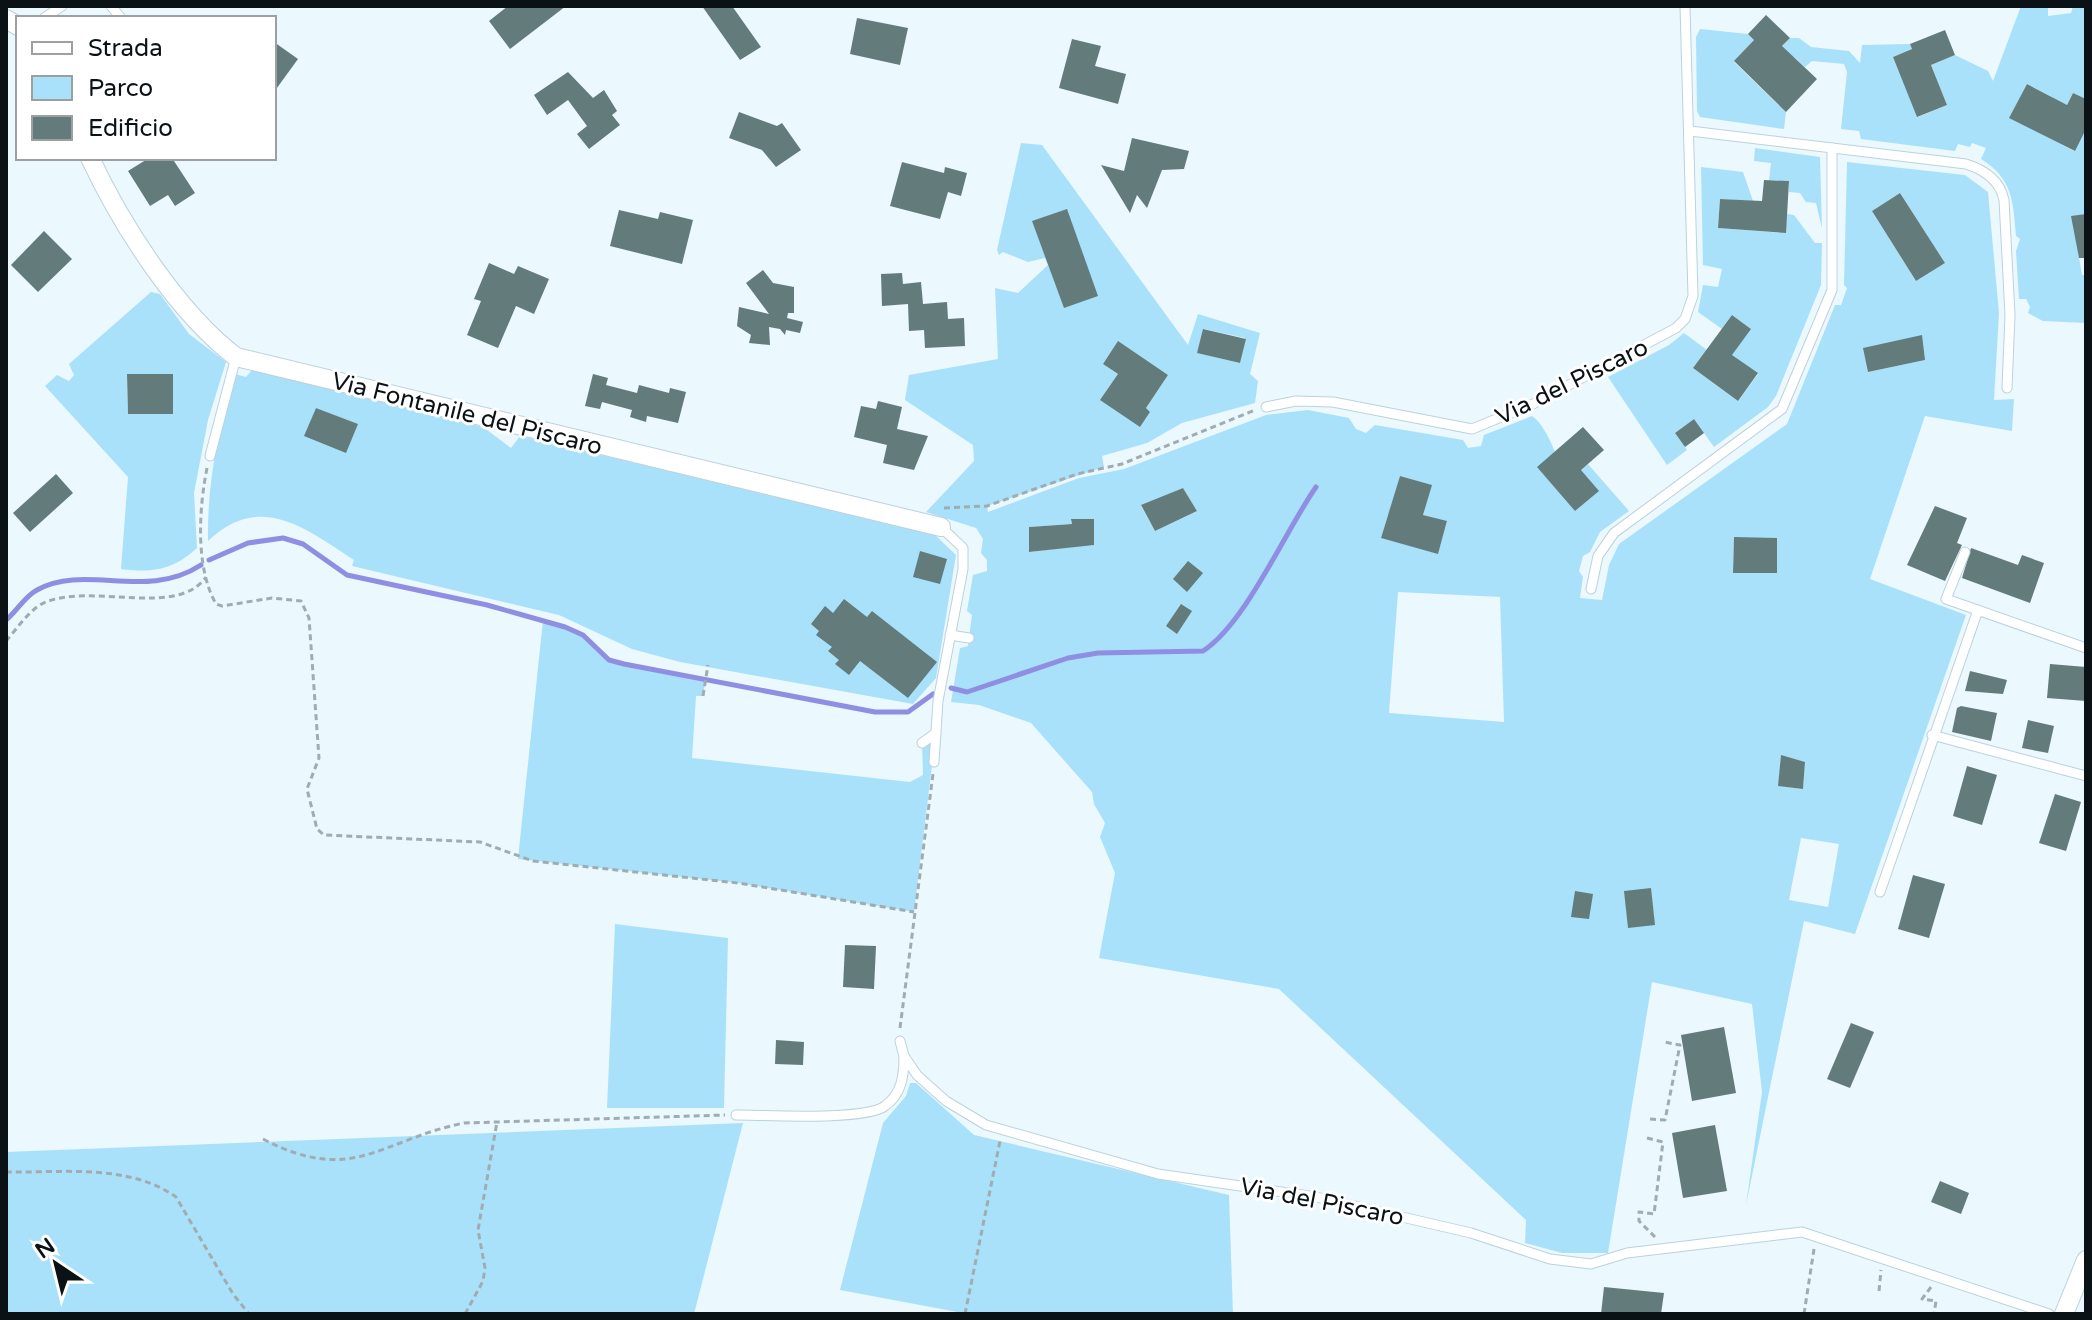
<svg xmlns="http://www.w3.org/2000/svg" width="2092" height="1320" font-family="'Varela Round',sans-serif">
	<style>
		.green { fill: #a9e1fa; fill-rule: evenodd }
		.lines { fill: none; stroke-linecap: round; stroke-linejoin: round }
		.stream { stroke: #908ee3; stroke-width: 5 }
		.building { fill: #637b7b }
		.service-casing { stroke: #bcd2dc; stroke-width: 11 }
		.minor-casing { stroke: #bcd2dc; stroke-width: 20 }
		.path { stroke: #a0acb1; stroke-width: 3; stroke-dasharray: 6 4; stroke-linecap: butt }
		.service { stroke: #fff; stroke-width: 9 }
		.minor { stroke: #fff; stroke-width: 18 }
		.labels { text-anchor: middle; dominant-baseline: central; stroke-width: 6; stroke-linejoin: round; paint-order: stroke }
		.street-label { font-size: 24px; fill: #0a1215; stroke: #fff }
	</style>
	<rect width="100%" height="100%" fill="#ebf8fe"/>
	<g class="green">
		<path d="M2021,6H2048V16L2071,13L2073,6H2086V99L2073,93L2060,118L2052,97L2027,84L2010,117L2074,151L2086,129V214L2072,217L2082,275H2086V323L2043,321L2028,313L2030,307L2026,299H2019L2016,251L2020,239L2016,236C2013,201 2013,179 1981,159L1986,148L1972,143L1970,147L1958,144L1955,151L1861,139L1859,131L1841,129L1847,72L1844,64L1812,61L1805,67L1794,57L1783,68L1772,57L1790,38H1799L1811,47L1849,51L1860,63L1862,45L1910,44L1912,49L1893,57L1918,117L1947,105L1931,65L1955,55L1988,71L1993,81Z"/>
		<polygon points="1700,29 1748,34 1754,40 1734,62 1786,112 1784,129 1700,117 1697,111 1696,37"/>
		<path d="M1021,143L1042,145L1188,345L1198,314L1260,333L1250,374L1258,381L1255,403L1182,423L1147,443L1102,456L1104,467L987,506L988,512L1079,478L1124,469L1266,415L1308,410L1349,418L1356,429L1366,433L1375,425L1463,440L1468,448L1481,446L1484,435L1532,416C1552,429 1567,487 1575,511L1598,491L1581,470L1588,464L1629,511L1600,532L1590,552L1583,556L1579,571L1583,577L1580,598L1602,600L1609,565L1619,544L1787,424L1835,305H1841L1847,288L1844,285L1847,162L1965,175L1988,192L1999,313L1994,400L2014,399L2012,431L1925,416L1870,579L1966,615L1855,934L1804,921L1746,1205L1762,1092L1752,1004L1652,982L1608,1253H1562L1525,1243L1526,1220L1279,989L1099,958L1115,873L1100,837L1105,823L1094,804L1092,792L1031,723L979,705L951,702L960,648L968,646L972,615L967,611L973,575L987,571V560L981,553L983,539L976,528L926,512L974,461L973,445L905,400L909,375L998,359L995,288L1018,293L1048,265L1045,258L1028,262L1003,252L999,255L997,250ZM1900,193L1945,263L1916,281L1872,211ZM1204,329L1245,338L1240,363L1198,353ZM1118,342L1168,375L1146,408L1150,412L1140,427L1119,375L1103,364ZM1864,348L1925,360L1868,372ZM1400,476L1431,485L1423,515L1447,522L1438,553L1381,538L1388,515L1394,516L1393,502ZM1183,488L1197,511L1155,531L1141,506ZM1071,520L1094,544L1030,552L1029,527L1072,524ZM1734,538H1777V572L1733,573ZM1398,592L1500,597L1504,722L1389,713ZM1781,756L1805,762L1803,789L1779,786ZM1801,838L1839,844L1828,907L1789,900Z"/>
		<polygon points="1755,148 1820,157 1822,228 1816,203 1806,202 1800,193 1789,192 1789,181 1769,180 1771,163 1754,161"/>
		<polygon points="1701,167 1743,172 1753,201 1720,199 1718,228 1785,233 1787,214 1794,215 1815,243 1822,243 1821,285 1776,396 1768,407 1714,447 1694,419 1675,433 1687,450 1667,465 1608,377 1669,345 1684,333 1707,350 1693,368 1738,401 1758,374 1732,355 1750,328 1732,315 1722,329 1698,312 1703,285 1718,287 1722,269 1703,265"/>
		<path d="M151,292L160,294L189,334L226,362L208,420L194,493L197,548C173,570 153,573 121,569L128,477L45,386L57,375L69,381L74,375L69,364ZM127,374H172L173,414H128Z"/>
		<path d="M252,370L483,427L511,448L520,436L934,534L956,555L936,678L913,704L680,662L632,649L559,615L352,566L354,560C306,529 260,491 208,541C207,483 218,430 235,374L246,377ZM316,408L357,424L305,436Z"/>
		<polygon points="543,620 583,635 610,660 706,678 703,696 696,696 692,758 910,782 923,775 922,743 936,733 914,912 738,883 518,859"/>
		<polygon points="615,924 728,938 724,1108 607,1108"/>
		<polygon points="910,1083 916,1083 974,1135 1229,1195 1233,1314 968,1314 840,1290 883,1123 906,1096"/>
		<polygon points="743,1123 694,1314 6,1314 6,1152"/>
	</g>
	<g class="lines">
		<g class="stream">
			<polyline points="209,560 248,543 283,538 303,544 347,575 487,605 565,627 583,635 609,660 624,664 875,712 908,712 933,694"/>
			<path d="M6,620C16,612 25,596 37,590C85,563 146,601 201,565"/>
			<path d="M951,688L967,692L1068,658L1098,653L1203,651C1246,623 1284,533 1316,487"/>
		</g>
	</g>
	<g class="building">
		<polygon points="508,6 566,6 510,49 489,21"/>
		<polygon points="702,6 732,6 761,47 740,60"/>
		<polygon points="1766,15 1790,38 1782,46 1817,79 1786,112 1734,61 1754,40 1748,34"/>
		<polygon points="857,18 908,28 900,65 850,54"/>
		<polygon points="1945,30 1955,55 1931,65 1947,105 1917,117 1893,57 1912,49 1910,44"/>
		<polygon points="1072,39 1101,46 1095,66 1126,74 1118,104 1059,88"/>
		<polygon points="274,42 298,59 274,92"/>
		<polygon points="568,72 593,98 604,90 617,111 612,115 620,125 589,149 577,134 587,126 568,100 547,115 534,95"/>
		<polygon points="2027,84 2067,105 2073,93 2086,99 2086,129 2075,151 2009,118"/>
		<polygon points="739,112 777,126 782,123 801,150 776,167 762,150 729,138"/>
		<polygon points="1132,138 1189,151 1184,169 1162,170 1147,208 1137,195 1130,213 1101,165 1124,171"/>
		<polygon points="149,158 172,158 195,193 175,206 168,195 150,206 128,171"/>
		<polygon points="902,162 944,173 945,167 967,173 961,196 948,192 940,219 890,206"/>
		<polygon points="1764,180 1789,181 1786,233 1718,228 1720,199 1762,201"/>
		<polygon points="1900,193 1945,263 1916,281 1872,211"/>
		<polygon points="1067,209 1098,296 1064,308 1032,221"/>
		<polygon points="619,210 658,219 660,212 693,220 682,264 610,246"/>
		<polygon points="2086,214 2086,258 2079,258 2071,216"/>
		<polygon points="44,231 72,259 38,292 11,265"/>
		<polygon points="489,263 514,274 518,266 549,279 534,314 516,306 498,348 467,335 481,301 474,299"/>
		<polygon points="763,270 773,283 794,287 794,313 788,313 787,318 803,322 800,333 786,330 785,335 780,329 769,327 770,345 749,343 751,335 737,326 739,307 769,314 746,283"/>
		<polygon points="902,273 903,284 921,282 923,304 947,302 948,319 964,318 965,346 925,348 924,330 909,331 908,304 882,306 881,274"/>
		<polygon points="1732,315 1751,329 1732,355 1758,373 1738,401 1693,368"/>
		<polygon points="1203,329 1246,339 1240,363 1197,353"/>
		<polygon points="1922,335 1925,360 1868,372 1863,348"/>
		<polygon points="1118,341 1168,375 1146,408 1150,412 1140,427 1100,400 1118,374 1103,364"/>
		<polygon points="127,374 173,374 173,414 128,414"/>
		<polygon points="593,374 608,378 606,385 637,393 639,385 669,393 670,388 686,392 678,423 647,416 646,422 630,417 632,410 602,402 600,409 585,406"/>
		<polygon points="878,401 902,407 897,429 928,436 914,470 883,463 887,445 854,437 861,406 876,409"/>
		<polygon points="316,408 358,424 346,453 304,436"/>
		<polygon points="1694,419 1704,433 1685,447 1675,433"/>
		<polygon points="1583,427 1604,450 1581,470 1599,491 1575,511 1537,467"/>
		<polygon points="56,474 73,493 30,532 13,513"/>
		<polygon points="1400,476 1432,485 1423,515 1447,521 1438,554 1381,538"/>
		<polygon points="1183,488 1197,511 1155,531 1141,505"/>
		<polygon points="1935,506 1967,518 1957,543 1962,545 1945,581 1907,565"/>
		<polygon points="1071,519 1094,519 1094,545 1029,552 1029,527 1072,524"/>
		<polygon points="1734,537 1777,538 1777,573 1733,573"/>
		<polygon points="1971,548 2018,565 2022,555 2044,563 2030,603 1962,578"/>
		<polygon points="920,551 947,559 940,584 913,577"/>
		<polygon points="1188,561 1203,573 1187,592 1173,579"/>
		<polygon points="844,599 867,617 872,611 937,662 908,698 860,661 849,675 835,664 839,660 828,651 832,647 816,635 819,631 811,624 825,606 833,613"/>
		<polygon points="1181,604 1192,611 1177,634 1166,626"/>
		<polygon points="2050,664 2086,667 2086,701 2047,698"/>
		<polygon points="1970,671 2007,680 2003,694 1965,691"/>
		<polygon points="1961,706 1997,713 1991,741 1952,732 1957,708"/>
		<polygon points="2028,720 2054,726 2048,753 2022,748"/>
		<polygon points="1781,755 1805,762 1803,789 1778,786"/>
		<polygon points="1967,766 1997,775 1982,825 1953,816"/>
		<polygon points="2055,794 2081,802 2066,851 2039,843"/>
		<polygon points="1913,875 1945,884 1929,938 1898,929"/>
		<polygon points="1651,888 1655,925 1628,928 1624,891"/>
		<polygon points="1575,891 1593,894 1589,919 1571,917"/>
		<polygon points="845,945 876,946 874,989 843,987"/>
		<polygon points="1851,1023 1874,1032 1850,1088 1827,1079"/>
		<polygon points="1724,1027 1736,1093 1692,1101 1681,1035"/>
		<polygon points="776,1040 804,1042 803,1065 775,1064"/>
		<polygon points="1715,1125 1727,1191 1683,1198 1672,1133"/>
		<polygon points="1940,1181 1969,1193 1961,1214 1931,1202"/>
		<polygon points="1604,1287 1664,1293 1661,1314 1601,1314"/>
	</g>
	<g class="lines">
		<defs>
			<g id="service">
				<polyline points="111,6 121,18"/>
				<polyline points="44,18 62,6"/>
				<path d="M1690,131L1966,164C1985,170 2000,180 2004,200L2010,315L2007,388"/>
				<polyline points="1266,407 1296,401 1333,402 1472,429 1533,404 1676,328 1685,319 1693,296 1685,6"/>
				<polyline points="210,456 236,357"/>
				<polyline points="1965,552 1946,599 2086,648"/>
				<polyline points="1591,589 1598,556 1614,533 1782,409 1832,290 1832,148"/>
				<polyline points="950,635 969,638"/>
				<polyline points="1932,735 2086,776"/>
				<polyline points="922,743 936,733"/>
				<polyline points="934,762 938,701 963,569 963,548 941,527"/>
				<polyline points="1880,892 1978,610"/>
				<polyline points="900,1041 904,1056 917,1075 946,1101 986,1125 1158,1174 1316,1197 1471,1233 1550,1259 1591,1264 1627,1253 1802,1232 2049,1314"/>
				<path d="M736,1115C766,1115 865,1121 885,1106C902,1094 904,1075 904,1056"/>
			</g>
			<g id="minor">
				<polyline points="6,19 18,26"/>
				<path d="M90,158C122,226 177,312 236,357L941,527"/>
				<polyline points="2064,1314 2086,1260"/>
			</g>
		</defs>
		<use href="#service" class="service-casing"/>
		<use href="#minor" class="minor-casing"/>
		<g class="path">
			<path d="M207,468C199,508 195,567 216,604L222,606L272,598L301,601L309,618L319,758L307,789L317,829L324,835L480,842L533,861L738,883L914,912"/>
			<polyline points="944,508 987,506 1077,474 1122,464 1255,410"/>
			<path d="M6,641C17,629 30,608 46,602C94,583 177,618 206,577"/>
			<polyline points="703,696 708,665"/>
			<polyline points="900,1028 933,774"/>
			<polyline points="1650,1119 1665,1120 1680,1045 1664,1042"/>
			<polyline points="1647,1138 1663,1142 1654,1214 1639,1212 1639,1221 1655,1237"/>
			<path d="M263,1139C353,1186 380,1140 464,1123L725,1115"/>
			<path d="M6,1172C62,1173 128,1163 176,1197L233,1294L249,1314"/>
			<polyline points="1931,1287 1922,1299 1936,1301 1934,1314"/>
			<polyline points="1879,1291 1881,1270"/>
			<polyline points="465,1314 483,1281 485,1268 478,1230 497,1122"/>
			<polyline points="965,1314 1000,1141"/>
			<polyline points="1804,1314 1814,1249"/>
		</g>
		<use href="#service" class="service"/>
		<use href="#minor" class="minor"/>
	</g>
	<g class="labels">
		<g class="street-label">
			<text transform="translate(1572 382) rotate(-26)">Via del Piscaro</text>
			<text transform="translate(467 414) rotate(14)">Via Fontanile del Piscaro</text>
			<text transform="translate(1322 1202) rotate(11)">Via del Piscaro</text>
		</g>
	</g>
	<rect width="2092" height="1320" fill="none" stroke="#0a1215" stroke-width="16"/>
	<rect x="16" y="16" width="260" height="144" fill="#ffffff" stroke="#9da0a1" stroke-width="2"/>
	<rect x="32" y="42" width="40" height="12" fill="#ffffff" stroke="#9da0a1" stroke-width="2"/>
	<text x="88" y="56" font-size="24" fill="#0a1215">Strada</text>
	<rect x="32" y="76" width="40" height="24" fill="#a9e1fa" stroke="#9da0a1" stroke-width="2"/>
	<text x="88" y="96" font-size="24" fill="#0a1215">Parco</text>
	<rect x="32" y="116" width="40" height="24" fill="#637b7b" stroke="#9da0a1" stroke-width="2"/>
	<text x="88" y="136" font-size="24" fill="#0a1215">Edificio</text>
	<g transform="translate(56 1264) rotate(325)" stroke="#ffffff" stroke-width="6" paint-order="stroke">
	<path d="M0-6L14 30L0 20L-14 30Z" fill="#0a1215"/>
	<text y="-12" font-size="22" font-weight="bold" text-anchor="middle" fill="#0a1215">N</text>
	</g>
</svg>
